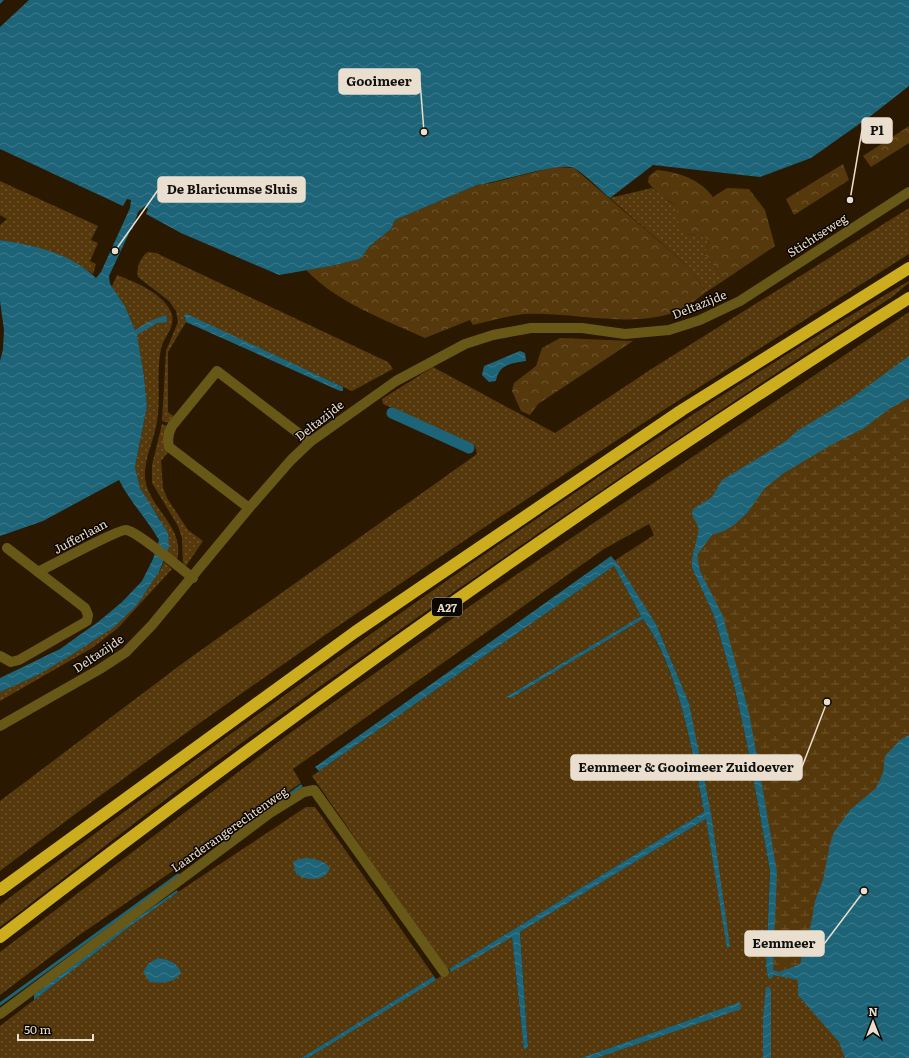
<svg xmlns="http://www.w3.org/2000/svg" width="909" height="1058" font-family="Literata,serif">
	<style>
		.green { fill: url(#green-dots); fill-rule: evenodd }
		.forest { fill: url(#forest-crowns) }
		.wetland { fill: url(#wetland-marsh) }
		.water { fill: url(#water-waves) }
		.pier { fill: #2a1800 }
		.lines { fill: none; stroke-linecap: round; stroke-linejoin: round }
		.stream { stroke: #1d6478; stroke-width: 3 }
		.canal { stroke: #1d6478; stroke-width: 11 }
		.street { stroke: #685818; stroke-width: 10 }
		.highway { stroke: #ccad1e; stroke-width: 12 }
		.labels { text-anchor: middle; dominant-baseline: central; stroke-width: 3; stroke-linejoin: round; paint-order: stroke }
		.shield { fill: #0c0600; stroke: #a79d90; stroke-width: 1 }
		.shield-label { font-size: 11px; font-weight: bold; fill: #eadece }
		.street-label { font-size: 12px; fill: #eadece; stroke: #0c0600 }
		.leader { fill: none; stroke: #eadece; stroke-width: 1.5 }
		.callout-dot { fill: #eadece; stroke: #0c0600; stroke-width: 1.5 }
		.callout { fill: #eadece; stroke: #eadece; stroke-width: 1.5 }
		.callout-label { font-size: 13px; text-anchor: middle; font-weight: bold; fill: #111 }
	</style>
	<defs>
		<pattern id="green-dots" width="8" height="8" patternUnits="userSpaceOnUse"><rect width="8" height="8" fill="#55390c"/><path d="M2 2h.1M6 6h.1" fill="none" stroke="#6e552e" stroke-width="1.8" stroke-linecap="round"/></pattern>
		<pattern id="forest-crowns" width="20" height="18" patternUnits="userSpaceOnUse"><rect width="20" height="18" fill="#55390c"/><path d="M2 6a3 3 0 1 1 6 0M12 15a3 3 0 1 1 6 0" fill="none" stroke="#6e552e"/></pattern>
		<pattern id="wetland-marsh" width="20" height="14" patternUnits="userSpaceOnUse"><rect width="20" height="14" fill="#55390c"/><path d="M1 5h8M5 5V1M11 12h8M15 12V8" fill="none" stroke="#6e552e"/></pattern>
		<pattern id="water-waves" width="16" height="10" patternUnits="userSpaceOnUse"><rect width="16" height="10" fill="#1d6478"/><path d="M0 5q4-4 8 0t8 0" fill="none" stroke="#3e7a8a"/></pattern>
	</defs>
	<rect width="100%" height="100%" fill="#2a1800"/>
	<g class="green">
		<path d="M0,181L98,226L91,240L98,243L90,261L96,264L93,274C64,255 34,245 0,240V225L7,219L0,215Z"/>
		<path d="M652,188L670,202L677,205V213L685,235L701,234L709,241L705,256C713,262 717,273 723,281L706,292L689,267L610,198Z"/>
		<path d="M909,208V254C599,449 291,648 0,871V801L183,663L477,454L475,446L383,404L382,399L433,367L555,433L653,368Z"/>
		<path d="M148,252L156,253L388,362L393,369L352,391L185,314L184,317L186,322L168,352V412L175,417L170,423L162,421L166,351L178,322L176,311L169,301L138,277C136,269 140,257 148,252Z"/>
		<path d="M117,275C135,282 163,293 171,312C177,327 163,337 161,349C156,373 161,398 157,422C154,441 141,465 146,484C154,512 185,529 177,560L167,553L160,519L149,504L140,488L135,467L147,406L144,376L136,332L125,306L110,284L112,286Z"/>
		<path d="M909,281V283L892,297C670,442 450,591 236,747C156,805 79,867 0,927V905C159,784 321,668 485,554C624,459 763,365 909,281Z"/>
		<path d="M909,312V1058H597L740,1009V1002L581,1058H308L436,979L512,936L524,1050L528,1047L520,932L706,819L730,946L689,703L656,624L614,561L654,535L649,524L604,549L293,769L301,783L78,936L0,995V952L290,733L483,597ZM692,560L725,630L758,781L775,893L768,977L766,966L770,871L747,744L734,685L714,616L692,568Z"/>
		<polygon points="162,424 168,426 169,451 161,461 163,488 167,498 188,530 203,541 186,566 183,563 182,538 178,526 152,483 152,465"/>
		<polygon points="164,562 172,569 118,628 92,648 0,701 0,692 36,676 137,605 159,572"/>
		<path d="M614,566L641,616L506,697L511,698L643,619C681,675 691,747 704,812L449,969H446L312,776Z"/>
		<polygon points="306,807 315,807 434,976 301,1058 0,1058 0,1026 129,927 178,892"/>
	</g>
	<g class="forest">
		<polygon points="909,126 909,143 871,167 863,156"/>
		<polygon points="843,164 849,180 794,215 786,199"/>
		<path d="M555,167L574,168L689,267L706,292C697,299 686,308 675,312C630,329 571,311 524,314C507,316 489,321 473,325L470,320L425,338C383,319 338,303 306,270L331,266L360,259L370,246L391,229L395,220L477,185L491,183Z"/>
		<path d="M657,170C678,172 700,179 713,197L727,188L749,189L765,210L775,246L723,281C717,273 713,262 705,256L709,241L701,234L685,235C677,226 677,217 677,205C666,200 655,192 648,182L649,176Z"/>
		<polygon points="560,338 633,341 538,404 530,415 521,411 512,391 514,383 536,366 542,348"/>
	</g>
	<polygon class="wetland" points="909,398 909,735 885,756 883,773 876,788 850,810 830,844 823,880 815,901 803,958 800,964 780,972 773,970 769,820 759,768 749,713 723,616 700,571 697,555 712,535 724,531 765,488 784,473 831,445 864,429 889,409"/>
	<g class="water">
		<path d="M0,0H909V86L872,115L811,158L760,177L653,165L610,198C600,190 585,174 574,168C561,161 496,183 477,185L395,220L391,229L370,246L360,259L331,266L279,275L181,233L146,214L148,209L145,206L138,212L132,230L131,229L109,276L110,284L125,306L135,330L150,321L166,315L167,322L157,323L137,335L144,376L147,406L135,467L140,488L168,533L169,547L159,572L137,605L114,627L76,652L36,676L0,692V678L60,649L98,622L122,602L142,581L153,559L159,540C147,519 130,502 119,480L43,521L0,536V361L3,349L4,330L0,301V240C34,245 70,253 96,278L101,272L130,208L131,200L127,199L123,206L0,149Z"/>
		<polygon points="187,314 343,387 343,391 340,391 186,322 184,315"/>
		<path d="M520,351L525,353L526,361C511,363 498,365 496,381L489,382L482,375L484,366Z"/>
		<polygon points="909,356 909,398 889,409 864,428 831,445 784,473 765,488 747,513 734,525 724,531 712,535 697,555 700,571 723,616 749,713 759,768 777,872 773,970 780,972 800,964 811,924 815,901 823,880 830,844 834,832 850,810 876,788 883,773 885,756 900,740 909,735 909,1058 845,1058 839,1042 798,995 798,980 774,975 772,978 768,978 766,966 770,871 747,744 734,685 714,616 692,568 692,559 699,529 692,514 693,509 712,497 722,480 786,441 797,431 850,399"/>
		<path d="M611,556L620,567L656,624L689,703L711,813L730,946L727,948L706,819L520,932L528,1047L524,1050L512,937L451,972L449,969L704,812C692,750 680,672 643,619L511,698L506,697L641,616L614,566L319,771L315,767Z"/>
		<path d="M307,858C316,859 323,860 330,868C325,882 307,881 296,874L293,862L299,859Z"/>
		<polygon points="177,890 178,892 129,927 34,1000 34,995 86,954"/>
		<path d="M158,958C170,960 177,962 181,973C173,984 163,983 150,982L143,972L149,963Z"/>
		<polygon points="434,976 436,980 308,1058 301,1058"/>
		<polygon points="766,987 769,987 771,990 771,1058 763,1058 763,1017"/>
		<polygon points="740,1002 741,1009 597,1058 581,1058"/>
	</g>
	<polygon class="pier" points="4,0 29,0 0,27 0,4"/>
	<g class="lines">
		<g class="stream">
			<polyline points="281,801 301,786"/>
			<polyline points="0,1004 178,875"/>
		</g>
		<polyline class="canal" points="392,413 469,448"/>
		<g class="street">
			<path d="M249,508L169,447C167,439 168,433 172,426L217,371L310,442"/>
			<path d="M38,572C50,566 119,529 126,530C137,531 181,569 193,578"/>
			<polyline points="0,656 11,662 19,660 87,621 88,615 85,608 7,548"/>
			<polyline points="0,726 100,669 126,652 152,625 249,508 291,460 310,442 396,381 465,344 493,335 531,328 582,328 625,334 669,330 700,320 740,301 909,192"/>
			<polyline points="0,1014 270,813 304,792 314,790 444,972"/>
		</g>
		<g class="highway">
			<polyline points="0,890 355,632 682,410 909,268"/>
			<path d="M0,937C294,711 595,495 909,298"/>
		</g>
	</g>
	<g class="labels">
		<rect class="shield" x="432" y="598" width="30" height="18" rx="3"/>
		<g class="shield-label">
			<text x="447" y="607">A27</text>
		</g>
		<g class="street-label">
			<text transform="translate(817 235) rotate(-33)">Stichtseweg</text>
			<text transform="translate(699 304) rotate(-22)">Deltazijde</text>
			<text transform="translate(319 420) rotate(-38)">Deltazijde</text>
			<text transform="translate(80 536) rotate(-28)">Jufferlaan</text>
			<text transform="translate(98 653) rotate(-34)">Deltazijde</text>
			<text transform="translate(229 829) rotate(-35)">Laarderangerechtenweg</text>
		</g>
	</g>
	<path class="leader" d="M424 132L420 81M850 200L862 130M115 251L158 190M827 702L802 767M864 891L824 944"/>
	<g class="callout-dot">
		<circle cx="424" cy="132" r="4"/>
		<circle cx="850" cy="200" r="4"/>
		<circle cx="115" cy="251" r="4"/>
		<circle cx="827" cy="702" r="4"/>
		<circle cx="864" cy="891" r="4"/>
	</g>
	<g class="callout">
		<rect x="339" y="69" width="81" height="25" rx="4"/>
		<rect x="862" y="118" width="30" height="25" rx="4"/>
		<rect x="158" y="177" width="147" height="25" rx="4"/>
		<rect x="571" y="755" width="231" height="25" rx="4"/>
		<rect x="745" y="931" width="79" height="25" rx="4"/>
	</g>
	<g class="callout-label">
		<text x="379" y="86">Gooimeer</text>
		<text x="877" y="135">P1</text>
		<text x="232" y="194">De Blaricumse Sluis</text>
		<text x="686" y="772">Eemmeer &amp; Gooimeer Zuidoever</text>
		<text x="784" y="948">Eemmeer</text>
	</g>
	<g transform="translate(873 1022)" stroke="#0c0600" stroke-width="3" paint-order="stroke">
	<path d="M0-3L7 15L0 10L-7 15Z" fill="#eadece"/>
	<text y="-6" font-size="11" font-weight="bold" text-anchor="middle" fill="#eadece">N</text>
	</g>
	<path d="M18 1034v6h75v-6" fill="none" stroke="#eadece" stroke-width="2"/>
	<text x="24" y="1034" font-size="12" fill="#eadece" stroke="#0c0600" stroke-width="3" paint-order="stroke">50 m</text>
</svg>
